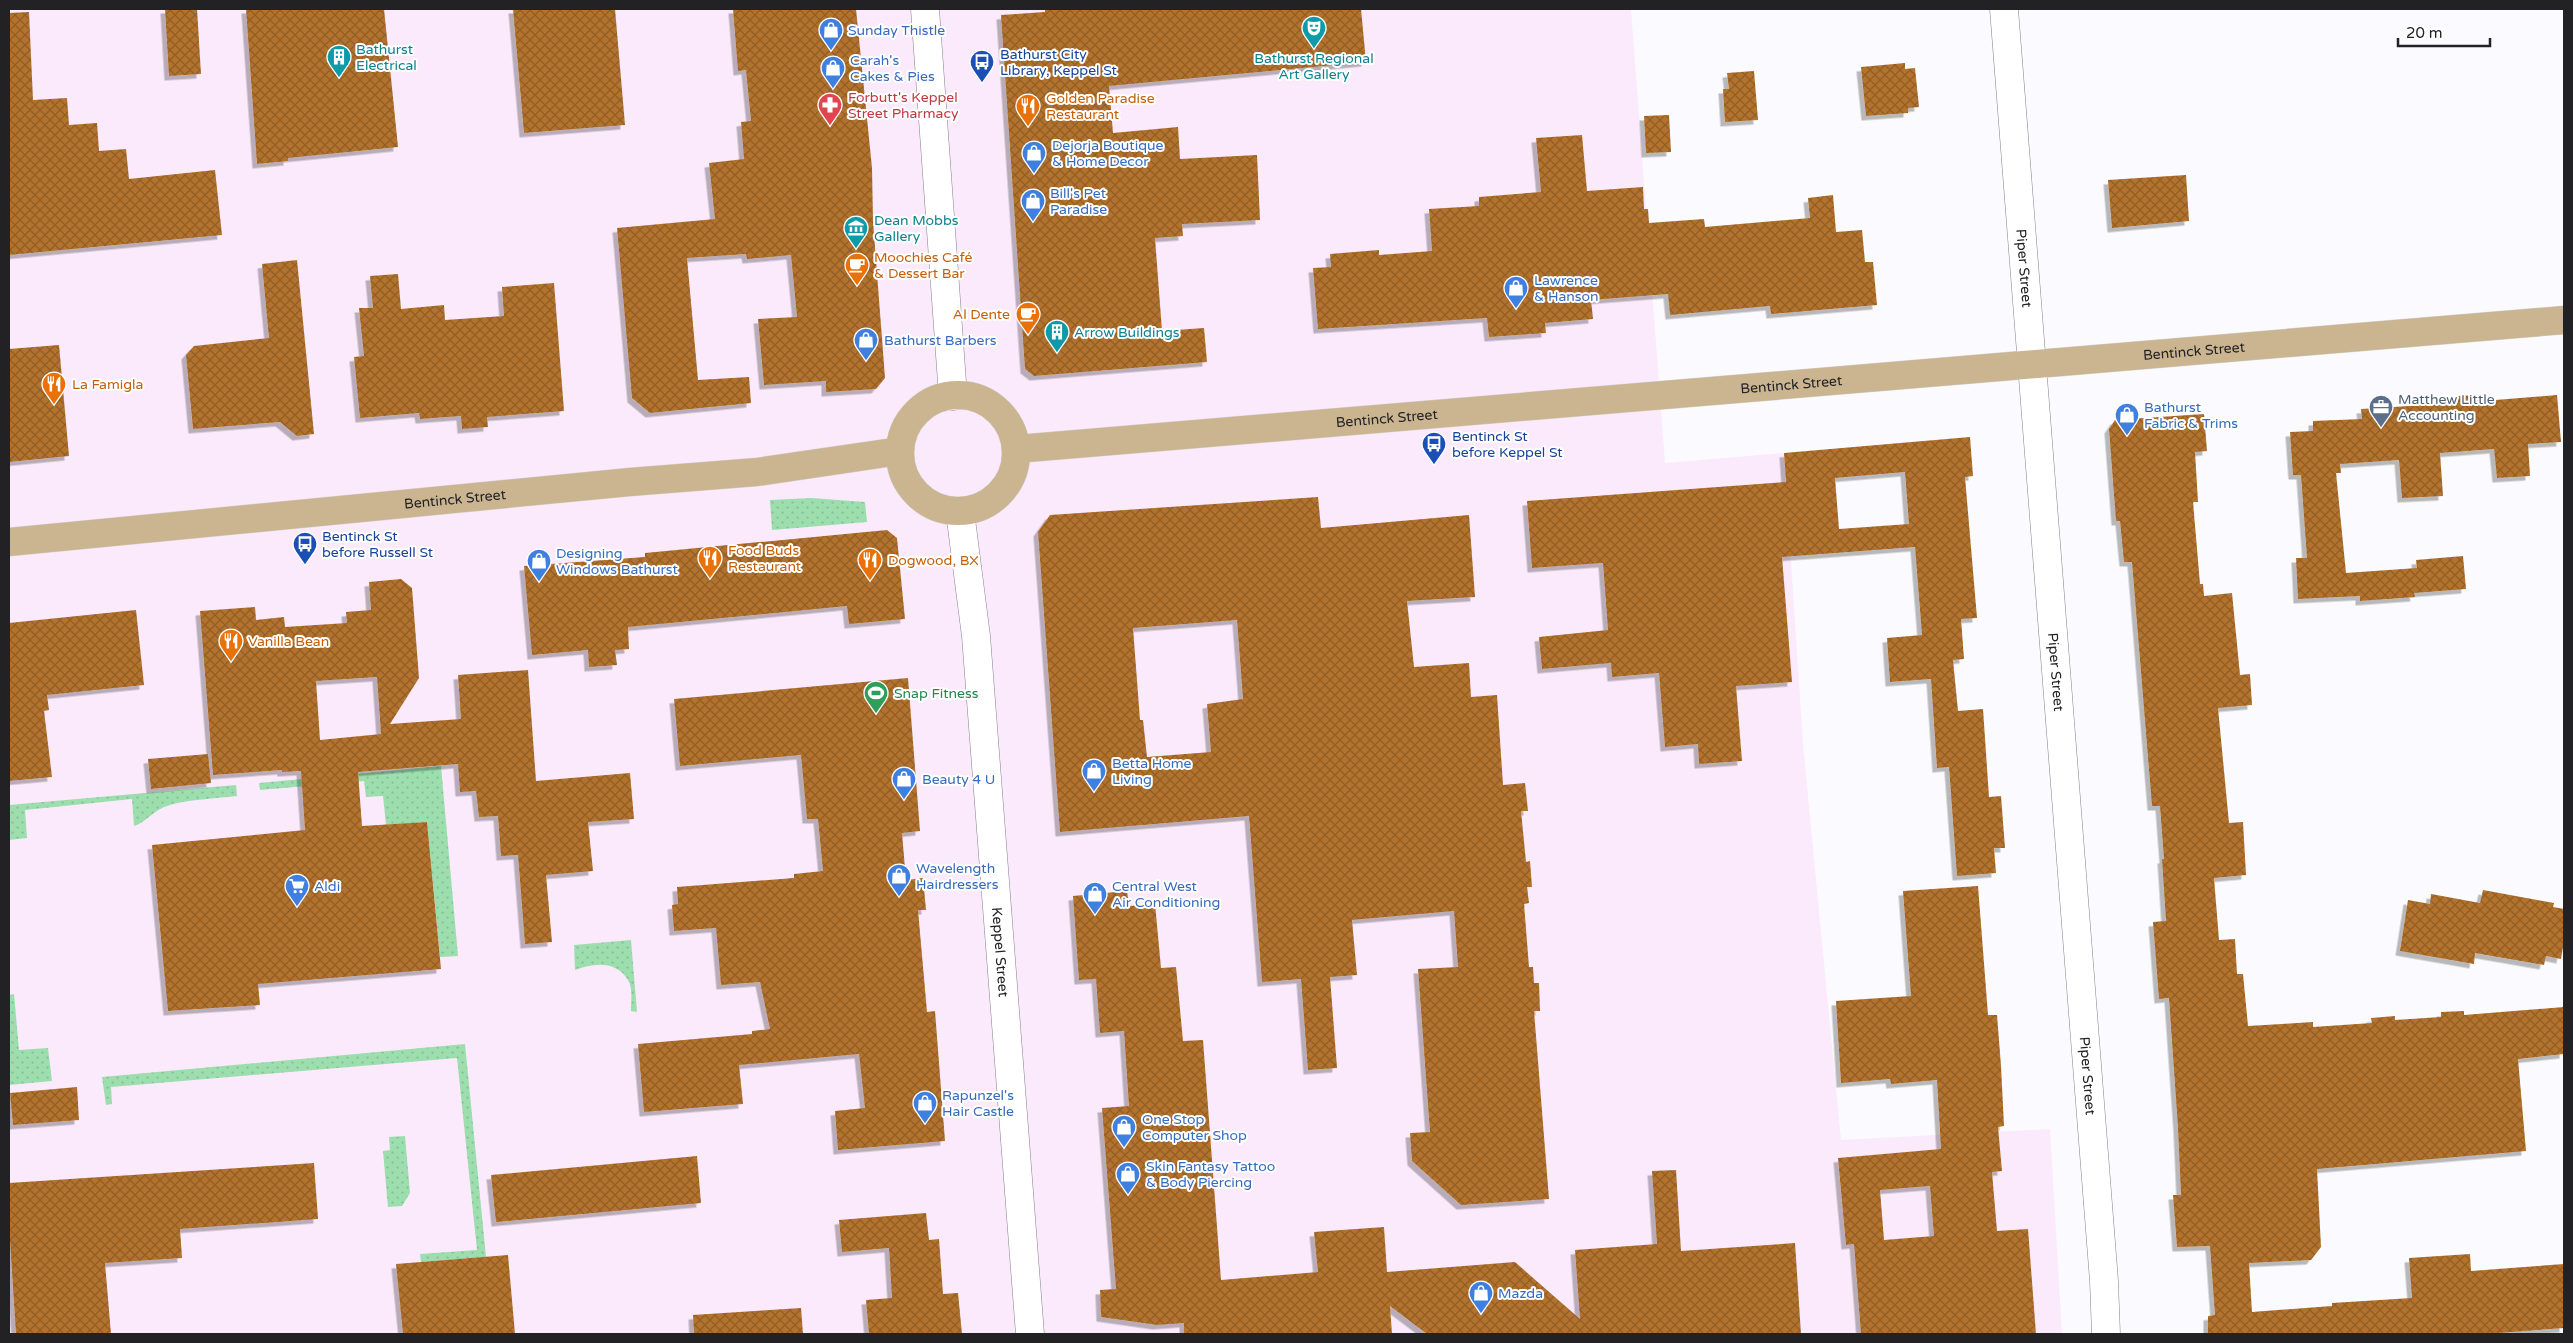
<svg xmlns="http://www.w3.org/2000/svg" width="2573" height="1343" font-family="'Varela Round',sans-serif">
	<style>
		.commercial { fill: #fbeafc }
		.grass { fill: url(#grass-dots) }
		.building { fill: url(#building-cross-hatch); fill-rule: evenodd; filter: url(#shadow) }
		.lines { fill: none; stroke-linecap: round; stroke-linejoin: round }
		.street-casing { stroke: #838188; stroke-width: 29 }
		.primary-casing { stroke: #d7d7d8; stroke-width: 29 }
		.street { stroke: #fff; stroke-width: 28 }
		.primary { stroke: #cab590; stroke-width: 28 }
		.labels { text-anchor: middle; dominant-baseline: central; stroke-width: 4; stroke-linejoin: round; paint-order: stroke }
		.shop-label { font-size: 14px; fill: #366cbe; stroke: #fff; text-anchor: start }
		.culture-label { font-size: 14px; fill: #0d838f; stroke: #fff; text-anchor: start }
		.transit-label { font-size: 14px; fill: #164399; stroke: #fff; text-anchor: start }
		.health-label { font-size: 14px; fill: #be3a42; stroke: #fff; text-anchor: start }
		.food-label { font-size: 14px; fill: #c56008; stroke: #fff; text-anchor: start }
		.street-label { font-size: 14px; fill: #222124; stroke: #fff }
		.service-label { font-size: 14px; fill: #4e5e75; stroke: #fff; text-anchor: start }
		.leisure-label { font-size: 14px; fill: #27864d; stroke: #fff; text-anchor: start }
	</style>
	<defs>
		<pattern id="grass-dots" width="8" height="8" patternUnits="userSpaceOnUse" patternTransform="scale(1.25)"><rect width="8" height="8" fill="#9cdeae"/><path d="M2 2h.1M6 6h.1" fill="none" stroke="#86be96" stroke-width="1.8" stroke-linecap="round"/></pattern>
		<pattern id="building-cross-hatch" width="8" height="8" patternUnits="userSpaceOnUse" patternTransform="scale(1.25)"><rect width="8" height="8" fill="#b3732d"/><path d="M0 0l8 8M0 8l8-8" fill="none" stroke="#915e26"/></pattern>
		<filter id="shadow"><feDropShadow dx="-4.5" dy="4.5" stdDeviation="0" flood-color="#0004"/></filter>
	</defs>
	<rect width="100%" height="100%" fill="#fbfafe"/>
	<polygon class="commercial" points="9,9 1631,9 1665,463 1784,453 1803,744 1841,1140 2050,1129 2062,1334 9,1334"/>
	<g class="grass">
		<polygon points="811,498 865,502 867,522 772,530 770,500"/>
		<polygon points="441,766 458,956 440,957 427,822 386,825 383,796 366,797 364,781 260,790 259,783"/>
		<path d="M236,785L237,796C213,799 186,799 164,807C152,812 145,823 134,826L132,799L25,810L27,838L9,840V805Z"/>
		<path d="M631,940L637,1012L631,1011C631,1001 633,988 628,980C616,960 593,963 575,970L574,945Z"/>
		<polygon points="14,994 19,1050 48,1048 52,1081 9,1085 9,995"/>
		<polygon points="465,1044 486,1257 421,1262 420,1254 477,1250 457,1058 111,1087 112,1104 106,1105 102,1077"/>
		<polygon points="405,1136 410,1193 402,1206 388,1207 383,1151 390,1150 389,1137"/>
	</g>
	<g class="building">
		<polygon points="165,9 197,9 201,74 169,76"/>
		<polygon points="246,9 384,9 398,147 288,158 288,161 257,164"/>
		<polygon points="513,9 615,9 625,125 524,133"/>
		<polygon points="733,9 856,9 872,168 873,221 885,378 876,389 826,392 826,381 764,385 758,319 797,317 791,255 747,259 746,254 687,258 698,380 749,377 751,403 650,413 632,398 617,228 715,219 709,163 744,159 741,122 751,121 746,70 738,71"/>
		<polygon points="1045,9 1361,9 1366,62 1109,86 1113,133 1178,127 1180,159 1257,155 1260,220 1182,224 1183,236 1155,238 1162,331 1204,328 1207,362 1034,376 1025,369 1001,15 1045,12"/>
		<polygon points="29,12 33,100 67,98 69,125 97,123 99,151 126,149 129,179 215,170 222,235 9,255 9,13"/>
		<polygon points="1905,63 1905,69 1915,68 1919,107 1908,108 1908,113 1866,116 1861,67"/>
		<polygon points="1754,71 1758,120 1725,122 1723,89 1729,89 1727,73"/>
		<polygon points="1669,115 1671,152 1646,153 1644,116"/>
		<polygon points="1582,135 1587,191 1643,187 1644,209 1648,209 1649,223 1704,219 1705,227 1810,218 1808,198 1833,195 1836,232 1862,230 1865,262 1873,262 1877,305 1771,314 1770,306 1670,315 1668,294 1591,300 1593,319 1545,323 1546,333 1489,337 1487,318 1318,329 1313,268 1331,267 1330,254 1379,250 1379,255 1432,251 1429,209 1479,206 1479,197 1541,192 1536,138"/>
		<polygon points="2186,175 2189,221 2112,228 2108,180"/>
		<polygon points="297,260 314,434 297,436 280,422 193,429 186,355 194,346 269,338 262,264"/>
		<polygon points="398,274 401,309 444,305 445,320 504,316 502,287 554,283 564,411 487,417 488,427 462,429 461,416 420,419 419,413 360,418 354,357 364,356 359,308 373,308 370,276"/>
		<polygon points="59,345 69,456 9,462 9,349"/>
		<polygon points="2482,395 2483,401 2557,395 2561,442 2528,444 2530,476 2497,478 2494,449 2440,453 2443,496 2402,498 2399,460 2340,464 2341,473 2336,473 2346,573 2417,568 2416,560 2463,556 2466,589 2414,593 2415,597 2360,601 2360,596 2298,599 2296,558 2307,558 2301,475 2293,475 2290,432 2313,431 2313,421 2362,419 2361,409 2458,403 2457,396"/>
		<polygon points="2204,414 2207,451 2195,452 2198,502 2193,502 2200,584 2203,584 2204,596 2232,593 2240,675 2250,674 2252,705 2218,708 2229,823 2243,822 2246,875 2214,878 2219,940 2235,939 2237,974 2243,974 2248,1026 2313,1022 2313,1027 2372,1023 2371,1018 2395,1016 2395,1020 2441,1017 2441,1012 2464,1011 2464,1015 2564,1007 2564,1054 2518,1059 2526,1151 2317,1169 2321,1247 2311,1260 2249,1263 2252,1312 2332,1306 2332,1303 2412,1298 2409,1258 2470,1254 2471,1271 2564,1264 2564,1328 2486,1334 2208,1334 2208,1316 2215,1315 2210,1246 2177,1247 2173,1195 2181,1195 2178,1128 2169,998 2159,999 2153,922 2166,921 2162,859 2164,859 2160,806 2152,806 2132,562 2124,562 2120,521 2116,521 2109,429 2115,420"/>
		<path d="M1970,437L1973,476L1965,477L1977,618L1961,619L1964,659L1953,660L1958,711L1983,709L1989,797L2001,796L2005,848H1994L1996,873L1957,876L1949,767L1937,768L1931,679L1890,682L1887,638L1922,635L1915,547L1782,557L1792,682L1736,686L1742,761L1699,764L1698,744L1665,747L1659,673L1612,677L1611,663L1542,669L1539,637L1608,630L1603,563L1532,568L1527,501L1786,482L1784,453ZM1905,472L1909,524L1839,529L1835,478Z"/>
		<path d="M1318,497L1321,528L1469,515L1475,597L1407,601L1414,667L1469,663L1471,697L1497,695L1503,785L1525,783L1528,811H1521L1526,862L1530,861L1532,887H1527L1529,903L1524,904L1529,967H1533L1534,983H1539L1540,1011H1534L1549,1199L1461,1205L1412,1161L1410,1133L1430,1132L1418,969L1458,967L1454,911L1352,920L1357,975L1330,977L1337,1068L1308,1070L1301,979L1262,982L1249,816L1060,832L1038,532L1050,515ZM1237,620L1243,699L1207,704L1211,752L1147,757L1143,720H1140L1133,628Z"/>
		<polygon points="887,530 897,538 905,619 849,624 847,606 628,627 629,649 615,650 617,665 589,667 588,650 532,655 524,566 645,557 645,553"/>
		<path d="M401,579L412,588L419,678L390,724L461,719L458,675L528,670L536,781L630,773L634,819L588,822L593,871L546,875L552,942L525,944L518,855L501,856L498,816L479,817L476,791L460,792L458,764L358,772L362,826L427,822L441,969L258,984L260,1005L168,1011L152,845L305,830L301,771L282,772V770L213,775L200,611L255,607L256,620L284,617L285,627L347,623L346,612L371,610L369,582ZM377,677L381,734L320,740L316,681Z"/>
		<polygon points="136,610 144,685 47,695 49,710 44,711 52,777 9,781 9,623"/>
		<polygon points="908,678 920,831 902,833 906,880 923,878 926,910 918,910 927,1012 935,1011 945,1141 838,1150 835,1111 865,1108 859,1054 739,1065 743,1104 644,1112 638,1044 752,1034 752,1031 770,1029 760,982 721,985 716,928 674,931 672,905 678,904 677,887 794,878 794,874 823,871 818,819 807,819 801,755 680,766 674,699"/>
		<polygon points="208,754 211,783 151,789 148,759"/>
		<path d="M1978,886L1988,1015H1997L2001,1066L2004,1126L1998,1127L2002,1171L1992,1172L1997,1231L2028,1229L2036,1334H1861L1854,1244L1846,1245L1838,1158L1941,1149L1937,1080L1891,1084L1890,1079L1841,1083L1836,1001L1911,996L1903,891ZM1930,1186L1934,1236L1884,1240L1880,1190Z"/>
		<polygon points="2483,890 2554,903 2553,907 2564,909 2564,941 2561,959 2546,956 2544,965 2475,953 2474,964 2400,951 2408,900 2430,904 2431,894 2480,903"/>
		<polygon points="1127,891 1129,906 1155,904 1161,968 1176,967 1183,1041 1203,1040 1221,1280 1318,1272 1314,1232 1384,1227 1387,1272 1515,1262 1580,1319 1575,1250 1657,1244 1652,1171 1676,1170 1681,1251 1795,1243 1801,1334 1427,1334 1390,1306 1392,1334 1184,1334 1184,1323 1157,1325 1101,1317 1100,1290 1116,1289 1102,1108 1129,1106 1124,1031 1100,1033 1096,979 1079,980 1073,896"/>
		<polygon points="77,1087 79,1120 13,1125 10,1093"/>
		<polygon points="697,1156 701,1203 496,1222 491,1175"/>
		<polygon points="314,1163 318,1219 180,1229 182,1258 105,1263 111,1334 16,1334 9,1225 9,1183"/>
		<polygon points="926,1213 929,1240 939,1239 943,1294 958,1293 962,1334 869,1334 866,1300 892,1298 889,1248 842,1252 839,1220"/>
		<polygon points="508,1255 515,1334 403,1334 396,1264"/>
		<polygon points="801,1308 803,1334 694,1334 693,1315"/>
	</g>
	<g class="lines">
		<defs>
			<g id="street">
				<polyline points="925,9 953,396"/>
				<path id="s1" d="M2004,9L2104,1281L2106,1334"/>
				<path id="s2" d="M960,512L976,636L1030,1334"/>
			</g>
			<g id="primary">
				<circle cx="958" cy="453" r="58"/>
				<path id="s3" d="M1016,449L2564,320"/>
				<path id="s4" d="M9,542L630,482L757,472L900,451"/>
			</g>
		</defs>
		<use href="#street" class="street-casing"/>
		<use href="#primary" class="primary-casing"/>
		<use href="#street" class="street"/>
		<use href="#primary" class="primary"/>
	</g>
	<defs>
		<symbol id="theatre-pin" viewBox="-11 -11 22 30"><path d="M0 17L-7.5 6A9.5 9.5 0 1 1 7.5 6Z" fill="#0f9aa8" stroke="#fff"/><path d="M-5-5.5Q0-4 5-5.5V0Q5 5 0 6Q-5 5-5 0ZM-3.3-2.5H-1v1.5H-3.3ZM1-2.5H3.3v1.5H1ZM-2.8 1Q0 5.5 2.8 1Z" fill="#fff"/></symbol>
		<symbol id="shop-pin" viewBox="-11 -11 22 30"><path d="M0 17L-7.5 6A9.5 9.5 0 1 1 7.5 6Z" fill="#3f7fe0" stroke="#fff"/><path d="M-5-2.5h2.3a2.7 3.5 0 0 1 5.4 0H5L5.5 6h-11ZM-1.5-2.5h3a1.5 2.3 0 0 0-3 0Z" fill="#fff"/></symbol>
		<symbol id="building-pin" viewBox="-11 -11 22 30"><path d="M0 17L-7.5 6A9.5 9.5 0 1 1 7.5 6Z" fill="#0f9aa8" stroke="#fff"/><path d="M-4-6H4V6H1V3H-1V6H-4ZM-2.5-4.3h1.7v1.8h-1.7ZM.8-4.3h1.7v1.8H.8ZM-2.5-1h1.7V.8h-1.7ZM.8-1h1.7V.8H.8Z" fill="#fff"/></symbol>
		<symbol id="bus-pin" viewBox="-11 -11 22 30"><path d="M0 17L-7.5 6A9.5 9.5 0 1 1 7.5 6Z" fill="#1a4fb4" stroke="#fff"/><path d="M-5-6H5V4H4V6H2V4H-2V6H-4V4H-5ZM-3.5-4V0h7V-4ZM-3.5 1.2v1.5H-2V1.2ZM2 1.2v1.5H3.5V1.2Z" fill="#fff"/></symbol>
		<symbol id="pharmacy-pin" viewBox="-11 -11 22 30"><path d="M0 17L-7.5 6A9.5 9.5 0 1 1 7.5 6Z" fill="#e0444e" stroke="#fff"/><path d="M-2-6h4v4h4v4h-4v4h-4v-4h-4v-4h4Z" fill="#fff"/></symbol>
		<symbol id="restaurant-pin" viewBox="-11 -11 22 30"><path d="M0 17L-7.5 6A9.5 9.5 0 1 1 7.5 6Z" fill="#e8710a" stroke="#fff"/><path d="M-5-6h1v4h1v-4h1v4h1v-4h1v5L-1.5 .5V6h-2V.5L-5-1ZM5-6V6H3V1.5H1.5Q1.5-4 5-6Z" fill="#fff"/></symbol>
		<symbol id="museum-pin" viewBox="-11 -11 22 30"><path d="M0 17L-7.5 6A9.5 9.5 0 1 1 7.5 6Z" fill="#0f9aa8" stroke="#fff"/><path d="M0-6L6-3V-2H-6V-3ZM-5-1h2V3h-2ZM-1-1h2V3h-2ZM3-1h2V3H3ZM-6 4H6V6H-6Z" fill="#fff"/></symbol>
		<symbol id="cafe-pin" viewBox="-11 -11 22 30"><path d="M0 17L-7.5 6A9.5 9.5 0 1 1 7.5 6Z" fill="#e8710a" stroke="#fff"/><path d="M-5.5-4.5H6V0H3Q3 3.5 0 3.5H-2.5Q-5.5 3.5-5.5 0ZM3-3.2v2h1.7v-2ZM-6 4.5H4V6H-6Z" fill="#fff"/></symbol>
		<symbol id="office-pin" viewBox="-11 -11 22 30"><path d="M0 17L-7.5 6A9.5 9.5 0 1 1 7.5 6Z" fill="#5c6f8a" stroke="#fff"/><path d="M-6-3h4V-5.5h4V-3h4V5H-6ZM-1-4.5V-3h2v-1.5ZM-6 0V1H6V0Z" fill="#fff"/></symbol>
		<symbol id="stadium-pin" viewBox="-11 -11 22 30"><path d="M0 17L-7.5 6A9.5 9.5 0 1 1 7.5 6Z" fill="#2e9e5b" stroke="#fff"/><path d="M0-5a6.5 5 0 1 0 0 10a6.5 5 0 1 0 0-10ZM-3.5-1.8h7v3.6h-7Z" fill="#fff"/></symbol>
		<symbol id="supermarket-pin" viewBox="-11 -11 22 30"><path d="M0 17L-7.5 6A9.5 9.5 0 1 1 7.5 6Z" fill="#3f7fe0" stroke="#fff"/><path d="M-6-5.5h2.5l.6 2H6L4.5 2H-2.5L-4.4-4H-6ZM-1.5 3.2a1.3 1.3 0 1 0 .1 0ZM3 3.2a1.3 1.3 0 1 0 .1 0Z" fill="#fff"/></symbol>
	</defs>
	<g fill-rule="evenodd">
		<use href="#theatre-pin" x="1300" y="14" width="28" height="38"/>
		<use href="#shop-pin" x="817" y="16" width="28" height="38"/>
		<use href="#building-pin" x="325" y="43" width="28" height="38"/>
		<use href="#bus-pin" x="968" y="48" width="28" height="38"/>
		<use href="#shop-pin" x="819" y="54" width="28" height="38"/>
		<use href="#pharmacy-pin" x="816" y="91" width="28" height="38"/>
		<use href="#restaurant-pin" x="1014" y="92" width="28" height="38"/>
		<use href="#shop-pin" x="1020" y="139" width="28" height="38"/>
		<use href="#shop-pin" x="1019" y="187" width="28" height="38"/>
		<use href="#museum-pin" x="842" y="214" width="28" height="38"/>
		<use href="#cafe-pin" x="843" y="251" width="28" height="38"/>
		<use href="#shop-pin" x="1502" y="274" width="28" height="38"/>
		<use href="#cafe-pin" x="1014" y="300" width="28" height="38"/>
		<use href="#building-pin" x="1043" y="318" width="28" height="38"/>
		<use href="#shop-pin" x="852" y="326" width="28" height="38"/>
		<use href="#restaurant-pin" x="40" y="370" width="28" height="38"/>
		<use href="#office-pin" x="2367" y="393" width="28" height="38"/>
		<use href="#shop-pin" x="2113" y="401" width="28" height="38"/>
		<use href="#bus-pin" x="1420" y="430" width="28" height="38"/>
		<use href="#bus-pin" x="291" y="530" width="28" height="38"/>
		<use href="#restaurant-pin" x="696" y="544" width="28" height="38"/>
		<use href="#restaurant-pin" x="856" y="546" width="28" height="38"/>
		<use href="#shop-pin" x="525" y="547" width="28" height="38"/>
		<use href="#restaurant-pin" x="217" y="627" width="28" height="38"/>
		<use href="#stadium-pin" x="862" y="679" width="28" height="38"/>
		<use href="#shop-pin" x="1080" y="757" width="28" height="38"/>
		<use href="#shop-pin" x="890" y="765" width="28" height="38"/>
		<use href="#shop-pin" x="885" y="862" width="28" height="38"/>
		<use href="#supermarket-pin" x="283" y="872" width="28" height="38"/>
		<use href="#shop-pin" x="1081" y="880" width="28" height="38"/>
		<use href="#shop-pin" x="911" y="1089" width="28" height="38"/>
		<use href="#shop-pin" x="1110" y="1113" width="28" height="38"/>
		<use href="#shop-pin" x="1114" y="1160" width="28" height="38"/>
		<use href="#shop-pin" x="1467" y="1279" width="28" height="38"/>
	</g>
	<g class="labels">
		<g class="shop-label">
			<text x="848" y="30">Sunday Thistle</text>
			<text x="850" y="60">Carah's<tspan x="850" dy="16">Cakes &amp; Pies</tspan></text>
			<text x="1052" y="145">Dejorja Boutique<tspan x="1052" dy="16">&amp; Home Decor</tspan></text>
			<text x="1050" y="193">Bill's Pet<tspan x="1050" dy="16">Paradise</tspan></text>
			<text x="1534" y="280">Lawrence<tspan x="1534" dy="16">&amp; Hanson</tspan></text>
			<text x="884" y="340">Bathurst Barbers</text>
			<text x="2144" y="407">Bathurst<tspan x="2144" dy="16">Fabric &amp; Trims</tspan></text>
			<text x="556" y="553">Designing<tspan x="556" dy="16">Windows Bathurst</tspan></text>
			<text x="1112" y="763">Betta Home<tspan x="1112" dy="16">Living</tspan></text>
			<text x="922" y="779">Beauty 4 U</text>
			<text x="916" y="868">Wavelength<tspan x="916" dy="16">Hairdressers</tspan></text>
			<text x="314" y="886">Aldi</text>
			<text x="1112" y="886">Central West<tspan x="1112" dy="16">Air Conditioning</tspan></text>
			<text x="942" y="1095">Rapunzel's<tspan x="942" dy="16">Hair Castle</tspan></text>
			<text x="1142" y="1119">One Stop<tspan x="1142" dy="16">Computer Shop</tspan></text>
			<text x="1146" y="1166">Skin Fantasy Tattoo<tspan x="1146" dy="16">&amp; Body Piercing</tspan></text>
			<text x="1498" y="1293">Mazda</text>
		</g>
		<g class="culture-label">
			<text x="356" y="49">Bathurst<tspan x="356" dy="16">Electrical</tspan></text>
			<text x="1314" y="58" text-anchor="middle">Bathurst Regional<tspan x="1314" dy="16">Art Gallery</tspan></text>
			<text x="874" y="220">Dean Mobbs<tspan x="874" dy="16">Gallery</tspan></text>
			<text x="1074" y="332">Arrow Buildings</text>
		</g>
		<g class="transit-label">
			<text x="1000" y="54">Bathurst City<tspan x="1000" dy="16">Library, Keppel St</tspan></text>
			<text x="1452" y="436">Bentinck St<tspan x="1452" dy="16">before Keppel St</tspan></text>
			<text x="322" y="536">Bentinck St<tspan x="322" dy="16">before Russell St</tspan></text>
		</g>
		<g class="health-label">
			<text x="848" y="97">Forbutt's Keppel<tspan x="848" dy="16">Street Pharmacy</tspan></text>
		</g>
		<g class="food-label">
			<text x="1046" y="98">Golden Paradise<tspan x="1046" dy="16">Restaurant</tspan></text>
			<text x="874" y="257">Moochies Café<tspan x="874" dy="16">&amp; Dessert Bar</tspan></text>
			<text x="1010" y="314" text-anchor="end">Al Dente</text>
			<text x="72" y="384">La Famigla</text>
			<text x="728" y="550">Food Buds<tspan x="728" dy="16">Restaurant</tspan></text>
			<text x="888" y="560">Dogwood, BX</text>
			<text x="248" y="641">Vanilla Bean</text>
		</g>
		<g class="street-label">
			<text stroke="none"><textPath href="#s1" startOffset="260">Piper Street</textPath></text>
			<text stroke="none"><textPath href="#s3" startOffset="1182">Bentinck Street</textPath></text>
			<text stroke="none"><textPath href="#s3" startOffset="778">Bentinck Street</textPath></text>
			<text stroke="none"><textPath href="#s3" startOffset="372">Bentinck Street</textPath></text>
			<text stroke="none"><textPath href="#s4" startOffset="448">Bentinck Street</textPath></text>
			<text stroke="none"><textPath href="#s1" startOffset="665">Piper Street</textPath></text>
			<text stroke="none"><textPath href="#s2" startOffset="442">Keppel Street</textPath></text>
			<text stroke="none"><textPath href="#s1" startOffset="1070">Piper Street</textPath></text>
		</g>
		<g class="service-label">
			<text x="2398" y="399">Matthew Little<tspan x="2398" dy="16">Accounting</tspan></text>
		</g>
		<g class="leisure-label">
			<text x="894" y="693">Snap Fitness</text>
		</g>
	</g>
	<rect width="2573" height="1343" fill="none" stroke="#222124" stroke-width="20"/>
	<path d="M2398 38v8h92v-8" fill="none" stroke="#222124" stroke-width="2.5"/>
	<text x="2406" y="38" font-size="15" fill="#222124" stroke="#ffffff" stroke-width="4" paint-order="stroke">20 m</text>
</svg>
